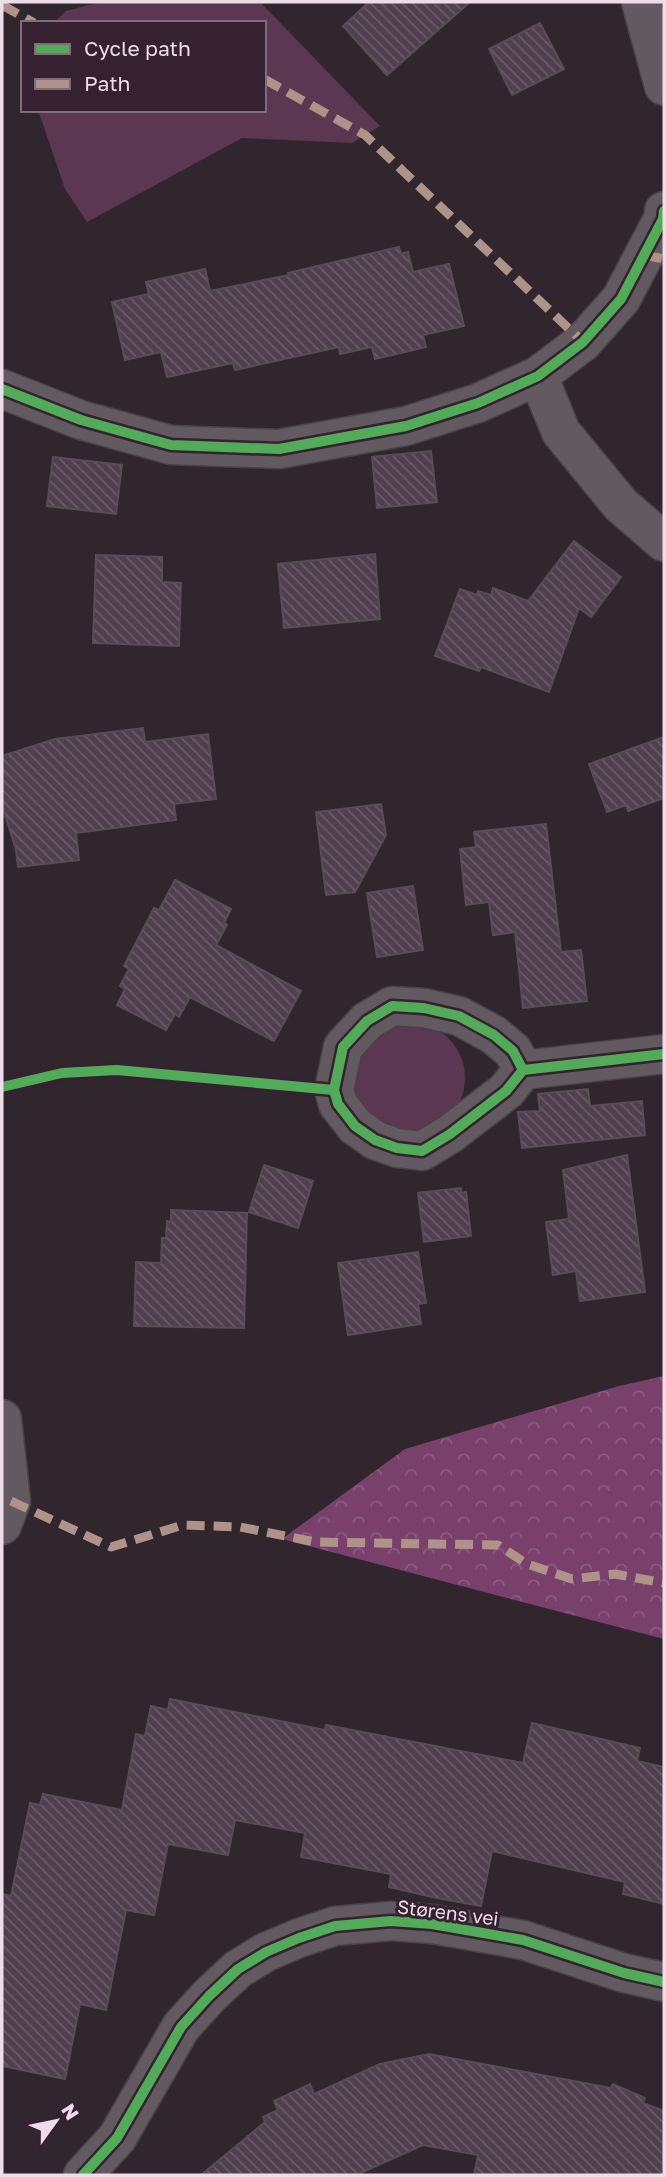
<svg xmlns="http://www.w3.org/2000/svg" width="666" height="2177" font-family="'Golos Text',sans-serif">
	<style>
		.forest { fill: url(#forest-crowns) }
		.park { fill: #5b3752 }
		.building { fill: url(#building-back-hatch); stroke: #584d54; stroke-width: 2 }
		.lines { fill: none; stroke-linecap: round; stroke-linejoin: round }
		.minor-casing { stroke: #4b4148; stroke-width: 41 }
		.minor { stroke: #625a60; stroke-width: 38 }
		.quiet { stroke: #af9288; stroke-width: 9; stroke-dasharray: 18 9; stroke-linecap: butt }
		.cycleway-casing { stroke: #362131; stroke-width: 15 }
		.cycleway { stroke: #51ab58; stroke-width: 10 }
		.labels { text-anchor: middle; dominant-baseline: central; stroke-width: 6; stroke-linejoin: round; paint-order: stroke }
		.street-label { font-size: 19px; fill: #ecdde8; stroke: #362131 }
	</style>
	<defs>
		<pattern id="forest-crowns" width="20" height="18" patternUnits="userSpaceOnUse" patternTransform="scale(1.75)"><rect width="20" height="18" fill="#78406b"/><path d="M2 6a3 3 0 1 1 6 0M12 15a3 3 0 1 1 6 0" fill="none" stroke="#8b5b80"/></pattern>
		<pattern id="building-back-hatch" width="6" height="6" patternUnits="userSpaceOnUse" patternTransform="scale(1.75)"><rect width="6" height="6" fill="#50404d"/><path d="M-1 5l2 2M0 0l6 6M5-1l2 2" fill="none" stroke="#695b67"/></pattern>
	</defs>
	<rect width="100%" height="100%" fill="#31262e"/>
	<polygon class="forest" points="664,1376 664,1639 282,1539 405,1449 619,1386"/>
	<g class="park">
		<polygon points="101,2 260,2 380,126 352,143 242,138 87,222 65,189 38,110 264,110 264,23 53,23 66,11"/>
		<circle cx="409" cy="1078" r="56"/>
	</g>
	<g class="building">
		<polygon points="369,2 470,2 387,75 343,26"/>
		<polygon points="540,23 564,69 512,95 489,49"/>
		<polygon points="399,247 401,254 408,252 413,272 449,264 464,326 423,335 426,347 375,359 372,347 340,354 339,347 235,370 233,363 167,377 161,352 125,360 112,302 149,294 146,282 205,269 210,291 289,275 288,273"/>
		<polygon points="431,451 437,502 377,508 372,457"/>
		<polygon points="53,457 122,465 116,514 47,506"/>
		<polygon points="574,541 621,577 591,617 579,608 549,692 481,667 479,671 435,656 460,589 477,595 478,591 491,595 493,588 528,601"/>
		<polygon points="375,554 380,619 284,628 278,564"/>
		<polygon points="96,555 162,557 162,582 181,583 179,646 93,643"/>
		<polygon points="143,728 145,742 208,734 216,799 174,804 176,820 76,833 79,860 18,867 16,850 2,805 2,756 55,739"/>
		<polygon points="664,737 664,798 628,811 626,805 607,812 589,764"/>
		<polygon points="381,804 386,835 355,892 326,895 316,812"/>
		<polygon points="546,824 561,952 581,950 587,1001 523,1008 515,932 493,935 489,902 466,905 460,849 476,847 474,832"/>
		<polygon points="175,880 231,909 224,923 227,925 216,945 301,991 274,1041 190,997 179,1017 175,1014 166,1030 117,1005 125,989 120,986 129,969 124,966 154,908 159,910"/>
		<polygon points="413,886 423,950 377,957 367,893"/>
		<polygon points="588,1089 590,1106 642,1101 645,1135 522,1148 518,1112 540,1111 538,1094"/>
		<polygon points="627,1155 645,1292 580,1301 576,1271 553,1275 546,1222 569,1219 563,1170"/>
		<polygon points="264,1165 313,1181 298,1228 249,1212"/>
		<polygon points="461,1188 461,1193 466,1192 471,1236 424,1242 418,1193"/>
		<polygon points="171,1210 247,1213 244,1328 134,1326 136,1262 161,1263 162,1238 166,1238 167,1221 171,1222"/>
		<polygon points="418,1252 426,1303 418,1304 421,1324 348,1335 338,1263"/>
		<polygon points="170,1699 325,1730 326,1725 523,1763 532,1723 640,1748 637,1761 664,1767 664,1904 623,1894 625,1882 492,1851 481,1906 437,1898 389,1887 391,1874 301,1857 305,1833 235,1820 228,1855 168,1844 154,1915 126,1910 106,2010 80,2004 65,2079 2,2066 2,1894 11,1896 30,1803 40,1805 43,1794 122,1810 136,1734 145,1736 151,1706 168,1710"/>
		<polygon points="429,2054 611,2088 613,2084 645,2098 643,2103 664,2111 664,2175 474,2175 478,2155 423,2145 356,2175 201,2175 265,2122 263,2117 278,2110 274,2101 310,2084 314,2094 380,2064"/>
	</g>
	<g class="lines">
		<defs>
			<g id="minor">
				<polyline points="641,2 664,86"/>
				<polyline points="538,376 561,432 621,505 664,542"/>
				<polyline points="2,389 81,420 171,445 279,449 406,426 478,403 538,376 583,342 621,299 663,219 664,211"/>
				<polyline points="523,1070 513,1051 494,1035 459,1016 424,1008 392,1006 367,1021 343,1047 334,1090 338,1104 355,1126 375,1140 397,1148 422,1151 450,1134 506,1091 523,1070 664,1054"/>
				<polyline points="2,1419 11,1501 2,1525"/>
				<polyline points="83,2175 117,2138 181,2027 209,1996 238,1969 266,1952 299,1938 335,1926 391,1921 432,1924 523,1940 624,1973 664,1982"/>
			</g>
		</defs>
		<use href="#minor" class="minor-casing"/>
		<use href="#minor" class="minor"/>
		<g class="quiet">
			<polyline points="2,5 34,23"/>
			<polyline points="264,79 365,135 583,342"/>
			<polyline points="644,255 664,259"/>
			<polyline points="11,1501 111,1547 183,1525 240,1527 315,1542 498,1545 527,1564 572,1579 615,1574 664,1583"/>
		</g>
		<defs>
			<g id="cycleway">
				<polyline points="2,389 81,420 171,445 279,449 406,426 478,403 538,376 583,342 621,299 663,219 664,211"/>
				<polyline points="523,1070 513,1051 494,1035 459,1016 424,1008 392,1006 367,1021 343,1047 334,1090 338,1104 355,1126 375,1140 397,1148 422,1151 450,1134 506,1091 523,1070 664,1054"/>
				<polyline points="2,1087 62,1073 117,1070 334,1090"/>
				<polyline points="83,2175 117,2138 181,2027 209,1996 238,1969 266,1952 299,1938 335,1926 391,1921 432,1924 523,1940 624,1973 664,1982"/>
			</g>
		</defs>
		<use href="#cycleway" class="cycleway-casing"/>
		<use href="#cycleway" class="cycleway"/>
	</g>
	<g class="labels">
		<g class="street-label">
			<text transform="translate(448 1912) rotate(7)">Størens vei</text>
		</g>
	</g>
	<rect width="666" height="2177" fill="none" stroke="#ecdde8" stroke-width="7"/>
	<rect x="21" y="21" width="245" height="91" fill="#362131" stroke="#7f6c7a" stroke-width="2"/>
	<rect x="35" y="44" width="35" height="10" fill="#51ab58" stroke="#7f6c7a" stroke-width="2"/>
	<text x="84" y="56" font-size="21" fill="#ecdde8">Cycle path</text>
	<rect x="35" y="79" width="35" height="10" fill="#af9288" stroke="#7f6c7a" stroke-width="2"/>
	<text x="84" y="91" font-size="21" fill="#ecdde8">Path</text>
	<g transform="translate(56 2121) rotate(57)" stroke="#362131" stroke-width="5" paint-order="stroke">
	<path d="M0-5L12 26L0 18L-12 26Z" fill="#ecdde8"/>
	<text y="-10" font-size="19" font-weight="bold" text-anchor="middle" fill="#ecdde8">N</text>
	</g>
</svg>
